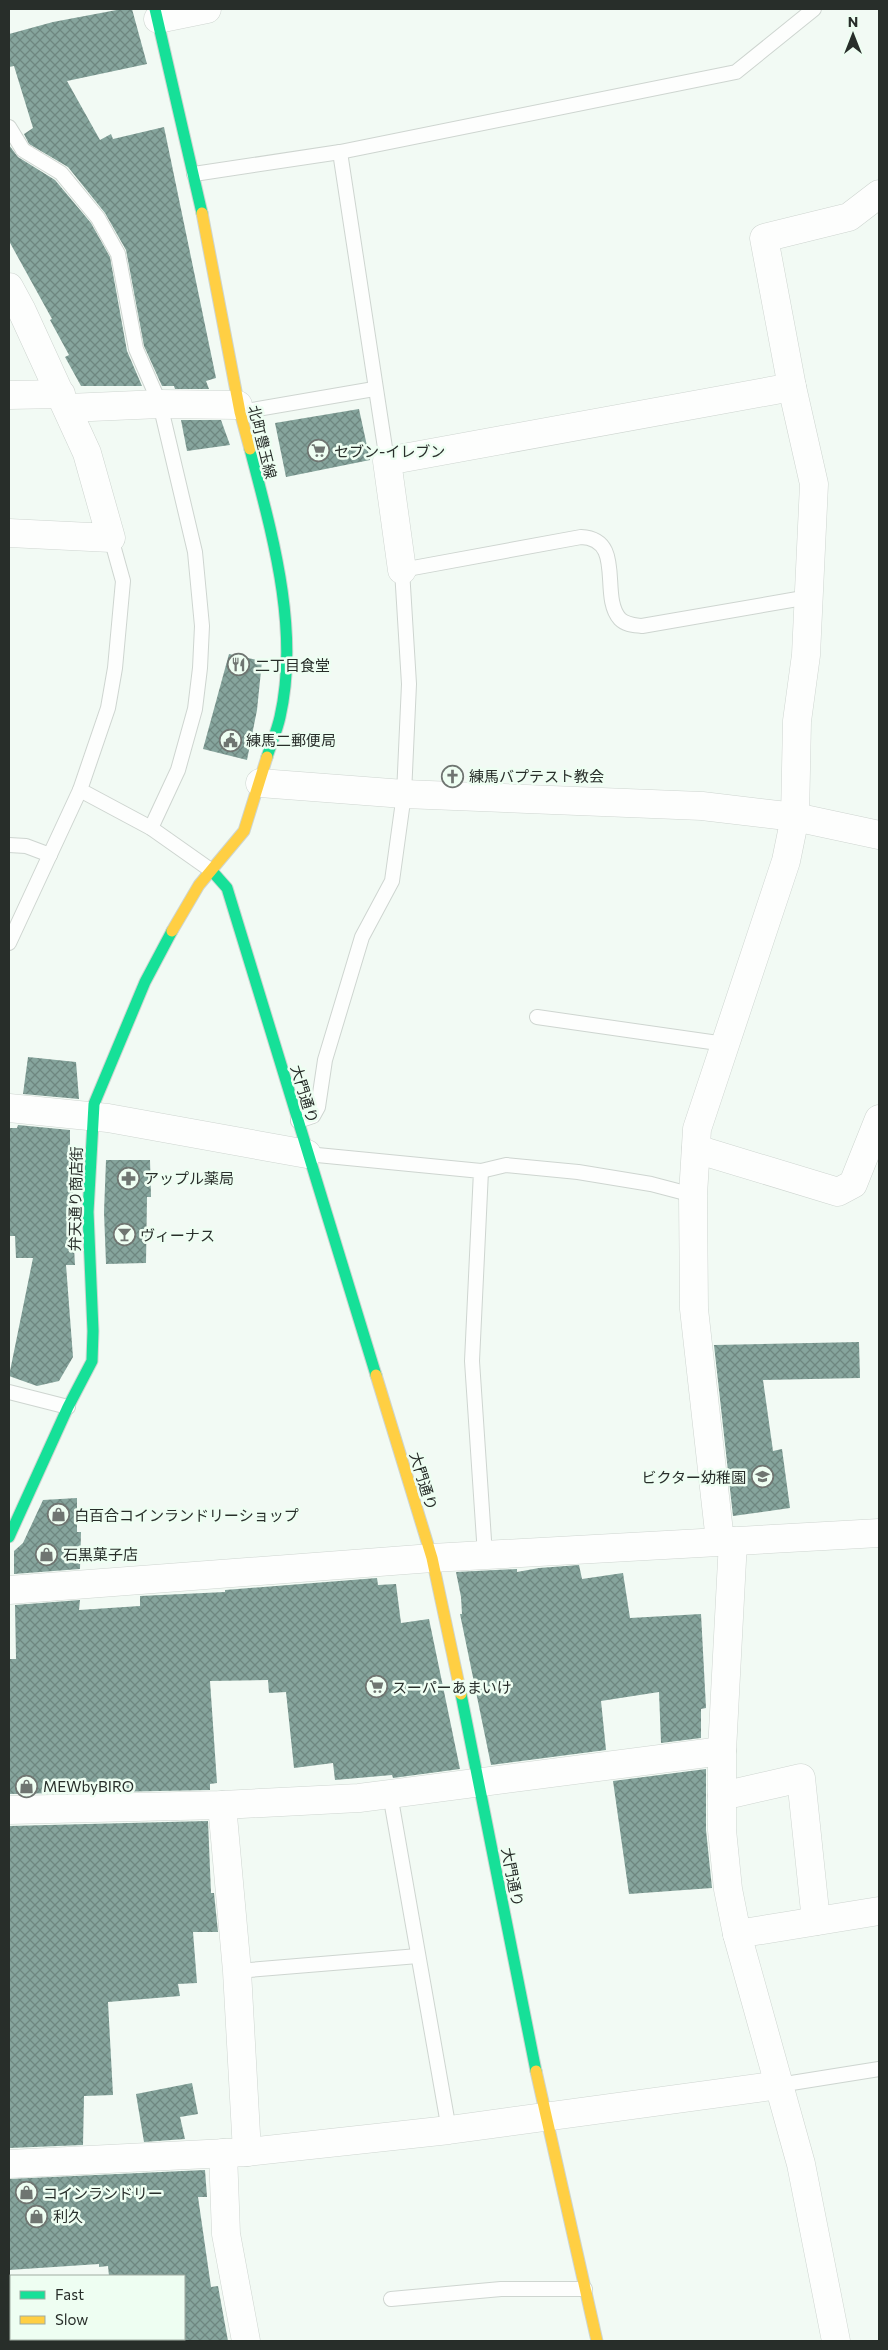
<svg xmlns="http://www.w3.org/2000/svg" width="888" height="2350" font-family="Commissioner,'Noto Sans JP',sans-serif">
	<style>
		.building { fill: url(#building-cross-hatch) }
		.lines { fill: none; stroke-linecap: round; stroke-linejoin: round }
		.lane-casing { stroke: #ced5d0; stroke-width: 16 }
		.street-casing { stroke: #ced5d0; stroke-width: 29 }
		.fast-casing { stroke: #ced5d0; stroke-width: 13 }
		.slow-casing { stroke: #ced5d0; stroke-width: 13 }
		.lane { stroke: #fdfefd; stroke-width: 14 }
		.street { stroke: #fdfefd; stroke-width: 28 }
		.fast { stroke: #16e098; stroke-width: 11 }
		.slow { stroke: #ffcf43; stroke-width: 11 }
		.labels { text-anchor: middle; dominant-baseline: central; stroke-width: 5; stroke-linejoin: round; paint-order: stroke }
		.street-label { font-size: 15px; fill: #282e2a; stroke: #eefef2 }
		.poi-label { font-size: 15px; fill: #282e2a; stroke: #eefef2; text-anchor: start }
	</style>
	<defs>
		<pattern id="building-cross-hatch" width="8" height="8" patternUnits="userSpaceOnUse" patternTransform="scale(1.25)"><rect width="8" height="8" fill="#86a59d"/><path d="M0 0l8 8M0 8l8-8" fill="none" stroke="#6e8780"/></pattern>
	</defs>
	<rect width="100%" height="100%" fill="#f2faf4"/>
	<g class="building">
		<polygon points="122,9 132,9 147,64 67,81 100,140 111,134 113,139 164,127 216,378 206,381 209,389 175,389 174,386 162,386 144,346 126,250 105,213 68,167 29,144 24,134 33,128 14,66 9,67 9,34 53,22"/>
		<polygon points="9,145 18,157 55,180 91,223 110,257 127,351 142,386 81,386 65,357 69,355 50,320 52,319 9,241"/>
		<polygon points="359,409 370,460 286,477 275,423"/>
		<polygon points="181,420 221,420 230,445 187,451"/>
		<polygon points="229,654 262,661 257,710 247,760 203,749"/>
		<polygon points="28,1057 76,1062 79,1099 23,1094"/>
		<polygon points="18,1125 70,1130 70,1160 75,1160 72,1213 75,1265 66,1265 73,1357 59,1381 37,1386 9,1376 33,1258 16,1258 15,1236 9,1236 9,1128 17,1128"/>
		<polygon points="106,1160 150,1160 151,1197 147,1197 146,1263 106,1264 104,1212"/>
		<polygon points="859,1342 860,1378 763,1380 773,1451 782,1449 790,1508 733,1516 714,1345"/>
		<polygon points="77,1498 77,1532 81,1532 80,1569 14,1574 14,1551 23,1543 43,1500"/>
		<polygon points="579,1565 582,1579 623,1573 630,1618 701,1614 706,1708 701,1709 701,1738 661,1743 659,1692 601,1701 606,1750 491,1765 460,1614 462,1614 461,1597 456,1572 517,1569 517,1572 539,1568"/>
		<polygon points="377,1578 378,1585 396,1584 401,1623 429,1619 460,1769 393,1778 392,1775 335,1780 333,1763 294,1768 286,1692 269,1693 268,1680 210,1681 217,1783 210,1784 210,1790 9,1794 9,1659 16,1659 15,1605 80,1600 79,1610 140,1606 140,1596 225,1592 225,1590"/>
		<polygon points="706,1769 706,1830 712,1888 629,1894 613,1781"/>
		<polygon points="208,1821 211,1893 214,1893 218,1932 193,1932 197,1983 178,1984 180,1996 108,2002 113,2095 84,2096 83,2145 9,2148 9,1826"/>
		<polygon points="192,2083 198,2114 180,2117 185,2139 144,2142 136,2094"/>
		<polygon points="205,2170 207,2197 198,2197 211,2287 218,2286 228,2341 184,2341 184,2276 109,2276 108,2266 99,2267 99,2264 9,2270 9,2179"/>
	</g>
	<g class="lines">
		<defs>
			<g id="lane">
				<polyline points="9,127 23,150 61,173 98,218 118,254 136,349 160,404 195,552 202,626 200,668 195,709 178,770 151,828"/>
				<polyline points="340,152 387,461"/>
				<polyline points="194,174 340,152 736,72 814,9"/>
				<polyline points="240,412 374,389"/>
				<polyline points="111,538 123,581 115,668 108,708 80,790 151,828 212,871"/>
				<polyline points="9,845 26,846 50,855"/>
				<polyline points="9,943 80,790"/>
				<polyline points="537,1017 725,1044"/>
				<path d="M298,1121L313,1116L318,1107L325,1060L362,937L392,881L404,794L409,684L402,570L581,537C626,539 599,596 620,619C626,625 634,625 642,626L809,597"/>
				<polyline points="307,1154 481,1171 472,1361 485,1555"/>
				<polyline points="481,1171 506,1165 578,1172 651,1184 693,1195"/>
				<polyline points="9,1392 68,1407"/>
				<polyline points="390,1794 449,2130"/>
				<polyline points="237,1971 418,1956"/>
				<polyline points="779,2085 879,2069"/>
				<polyline points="391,2299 501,2289 585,2289"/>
			</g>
			<g id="street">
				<polyline points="158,19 207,9"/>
				<polyline points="9,287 22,311 87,453 111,538 9,533"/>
				<polyline points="9,395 61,394"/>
				<polyline points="68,408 160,404 238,405"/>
				<polyline points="402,570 387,461 792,387"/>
				<polyline points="260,783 404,794 702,806 795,817 879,835"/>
				<polyline points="9,1108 108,1118 307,1154"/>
				<polyline points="696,1149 838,1192 853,1184 879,1119"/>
				<polyline points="720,1541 694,1309 693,1195 697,1129 786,861 795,817 797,721 806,655 814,484 792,387 764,238 849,217 879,194"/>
				<polyline points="733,1541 722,1751 722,1830 728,1889 737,1934 801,2164 836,2341"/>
				<polyline points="9,1590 432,1558 879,1533"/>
				<polyline points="722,1796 801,1778 816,1921"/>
				<polyline points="222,1805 237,1971 247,2152"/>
				<polyline points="9,1810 222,1805 359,1798 722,1751"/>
				<polyline points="737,1934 879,1911"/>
				<polyline points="223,2153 226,2234 246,2341"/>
				<polyline points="9,2164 247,2152 449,2130 779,2085"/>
			</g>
			<g id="fast">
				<polyline points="155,9 202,213"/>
				<path d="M250,449C272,534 300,629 280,717C277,731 271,744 267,757"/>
				<polyline points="212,871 227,888 376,1375"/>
				<polyline points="9,1537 68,1407 92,1361 93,1331 88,1212 94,1104 145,982 172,931"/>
				<polyline points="461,1694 536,2071"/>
			</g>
			<g id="slow">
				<polyline points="202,213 240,412 250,449"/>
				<polyline points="172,931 199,885 244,831 267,757"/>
				<polyline points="376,1375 432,1558 461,1694"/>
				<polyline points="536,2071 597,2341"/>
			</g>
		</defs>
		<use href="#lane" class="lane-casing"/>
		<use href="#street" class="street-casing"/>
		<use href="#fast" class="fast-casing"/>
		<use href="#slow" class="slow-casing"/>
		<use href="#lane" class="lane"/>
		<use href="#street" class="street"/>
		<use href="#fast" class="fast"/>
		<use href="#slow" class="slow"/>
	</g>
	<defs>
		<symbol id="supermarket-ring" viewBox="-11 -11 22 22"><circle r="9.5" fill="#eefef2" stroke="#6f7571" stroke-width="1.5"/><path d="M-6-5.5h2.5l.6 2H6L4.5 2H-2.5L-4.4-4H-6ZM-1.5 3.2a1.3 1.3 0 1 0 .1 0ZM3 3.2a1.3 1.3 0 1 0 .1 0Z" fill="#6f7571"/></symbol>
		<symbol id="restaurant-ring" viewBox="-11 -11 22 22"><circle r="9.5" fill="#eefef2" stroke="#6f7571" stroke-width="1.5"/><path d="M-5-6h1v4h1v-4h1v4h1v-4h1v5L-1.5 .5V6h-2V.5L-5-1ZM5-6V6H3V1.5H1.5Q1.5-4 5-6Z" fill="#6f7571"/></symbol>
		<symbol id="civic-ring" viewBox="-11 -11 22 22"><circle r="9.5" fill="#eefef2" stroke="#6f7571" stroke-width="1.5"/><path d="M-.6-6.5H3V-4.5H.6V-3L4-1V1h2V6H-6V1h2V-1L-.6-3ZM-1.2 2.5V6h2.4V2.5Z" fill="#6f7571"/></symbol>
		<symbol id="church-ring" viewBox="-11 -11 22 22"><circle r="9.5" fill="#eefef2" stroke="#6f7571" stroke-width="1.5"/><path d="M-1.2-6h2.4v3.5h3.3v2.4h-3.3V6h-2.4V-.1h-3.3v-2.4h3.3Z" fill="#6f7571"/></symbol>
		<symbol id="pharmacy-ring" viewBox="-11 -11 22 22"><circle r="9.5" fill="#eefef2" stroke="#6f7571" stroke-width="1.5"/><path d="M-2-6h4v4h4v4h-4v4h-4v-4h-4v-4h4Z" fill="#6f7571"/></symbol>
		<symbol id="bar-ring" viewBox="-11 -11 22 22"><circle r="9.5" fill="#eefef2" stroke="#6f7571" stroke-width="1.5"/><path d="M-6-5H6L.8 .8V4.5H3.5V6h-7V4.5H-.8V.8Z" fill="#6f7571"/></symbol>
		<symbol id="school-ring" viewBox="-11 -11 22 22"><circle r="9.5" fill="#eefef2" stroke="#6f7571" stroke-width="1.5"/><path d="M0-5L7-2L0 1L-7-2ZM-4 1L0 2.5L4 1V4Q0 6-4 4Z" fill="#6f7571"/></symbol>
		<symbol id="shop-ring" viewBox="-11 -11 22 22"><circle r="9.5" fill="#eefef2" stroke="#6f7571" stroke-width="1.5"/><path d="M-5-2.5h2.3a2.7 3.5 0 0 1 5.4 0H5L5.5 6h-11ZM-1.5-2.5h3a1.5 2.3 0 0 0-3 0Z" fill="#6f7571"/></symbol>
	</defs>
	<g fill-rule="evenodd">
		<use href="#supermarket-ring" x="306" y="438" width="25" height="25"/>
		<use href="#restaurant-ring" x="226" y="652" width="25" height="25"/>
		<use href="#civic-ring" x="218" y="728" width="25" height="25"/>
		<use href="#church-ring" x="440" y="764" width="25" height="25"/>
		<use href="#pharmacy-ring" x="116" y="1166" width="25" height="25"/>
		<use href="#bar-ring" x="112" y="1222" width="25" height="25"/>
		<use href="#school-ring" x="750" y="1464" width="25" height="25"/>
		<use href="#shop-ring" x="46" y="1502" width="25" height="25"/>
		<use href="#shop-ring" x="34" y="1542" width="25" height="25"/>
		<use href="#supermarket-ring" x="364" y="1674" width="25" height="25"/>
		<use href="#shop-ring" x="14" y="1774" width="25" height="25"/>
		<use href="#shop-ring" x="14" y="2180" width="25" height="25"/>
		<use href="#shop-ring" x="24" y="2204" width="25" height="25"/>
	</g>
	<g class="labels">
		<g class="street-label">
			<text transform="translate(263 442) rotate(76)">北町豊玉線</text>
			<text transform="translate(305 1094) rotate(73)">大門通り</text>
			<text transform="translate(75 1199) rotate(-89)">弁天通り商店街</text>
			<text transform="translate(424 1481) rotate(73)">大門通り</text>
			<text transform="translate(513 1877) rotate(79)">大門通り</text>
		</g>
		<g class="poi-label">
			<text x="334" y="451">セブン-イレブン</text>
			<text x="255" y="665">二丁目食堂</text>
			<text x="246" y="740">練馬二郵便局</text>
			<text x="469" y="776">練馬バプテスト教会</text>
			<text x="144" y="1178">アップル薬局</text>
			<text x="140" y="1235">ヴィーナス</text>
			<text x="746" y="1477" text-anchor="end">ビクター幼稚園</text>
			<text x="74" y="1515">白百合コインランドリーショップ</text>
			<text x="63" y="1554">石黒菓子店</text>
			<text x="392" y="1687">スーパーあまいけ</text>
			<text x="43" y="1786">MEWbyBIRO</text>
			<text x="43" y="2193">コインランドリー</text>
			<text x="53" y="2216">利久</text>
		</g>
	</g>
	<rect width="888" height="2350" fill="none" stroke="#282e2a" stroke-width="20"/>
	<rect x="10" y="2275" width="175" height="65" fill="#eefef2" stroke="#9faba2"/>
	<rect x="20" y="2291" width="25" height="8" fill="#16e098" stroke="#9faba2"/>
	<text x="55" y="2300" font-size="15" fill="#282e2a">Fast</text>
	<rect x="20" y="2316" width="25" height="8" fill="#ffcf43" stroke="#9faba2"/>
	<text x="55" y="2325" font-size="15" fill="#282e2a">Slow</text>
	<g transform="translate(853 35)" stroke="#eefef2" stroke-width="4" paint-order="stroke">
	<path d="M0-4L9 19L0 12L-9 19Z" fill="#282e2a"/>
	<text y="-8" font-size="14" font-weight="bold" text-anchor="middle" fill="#282e2a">N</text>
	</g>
</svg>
